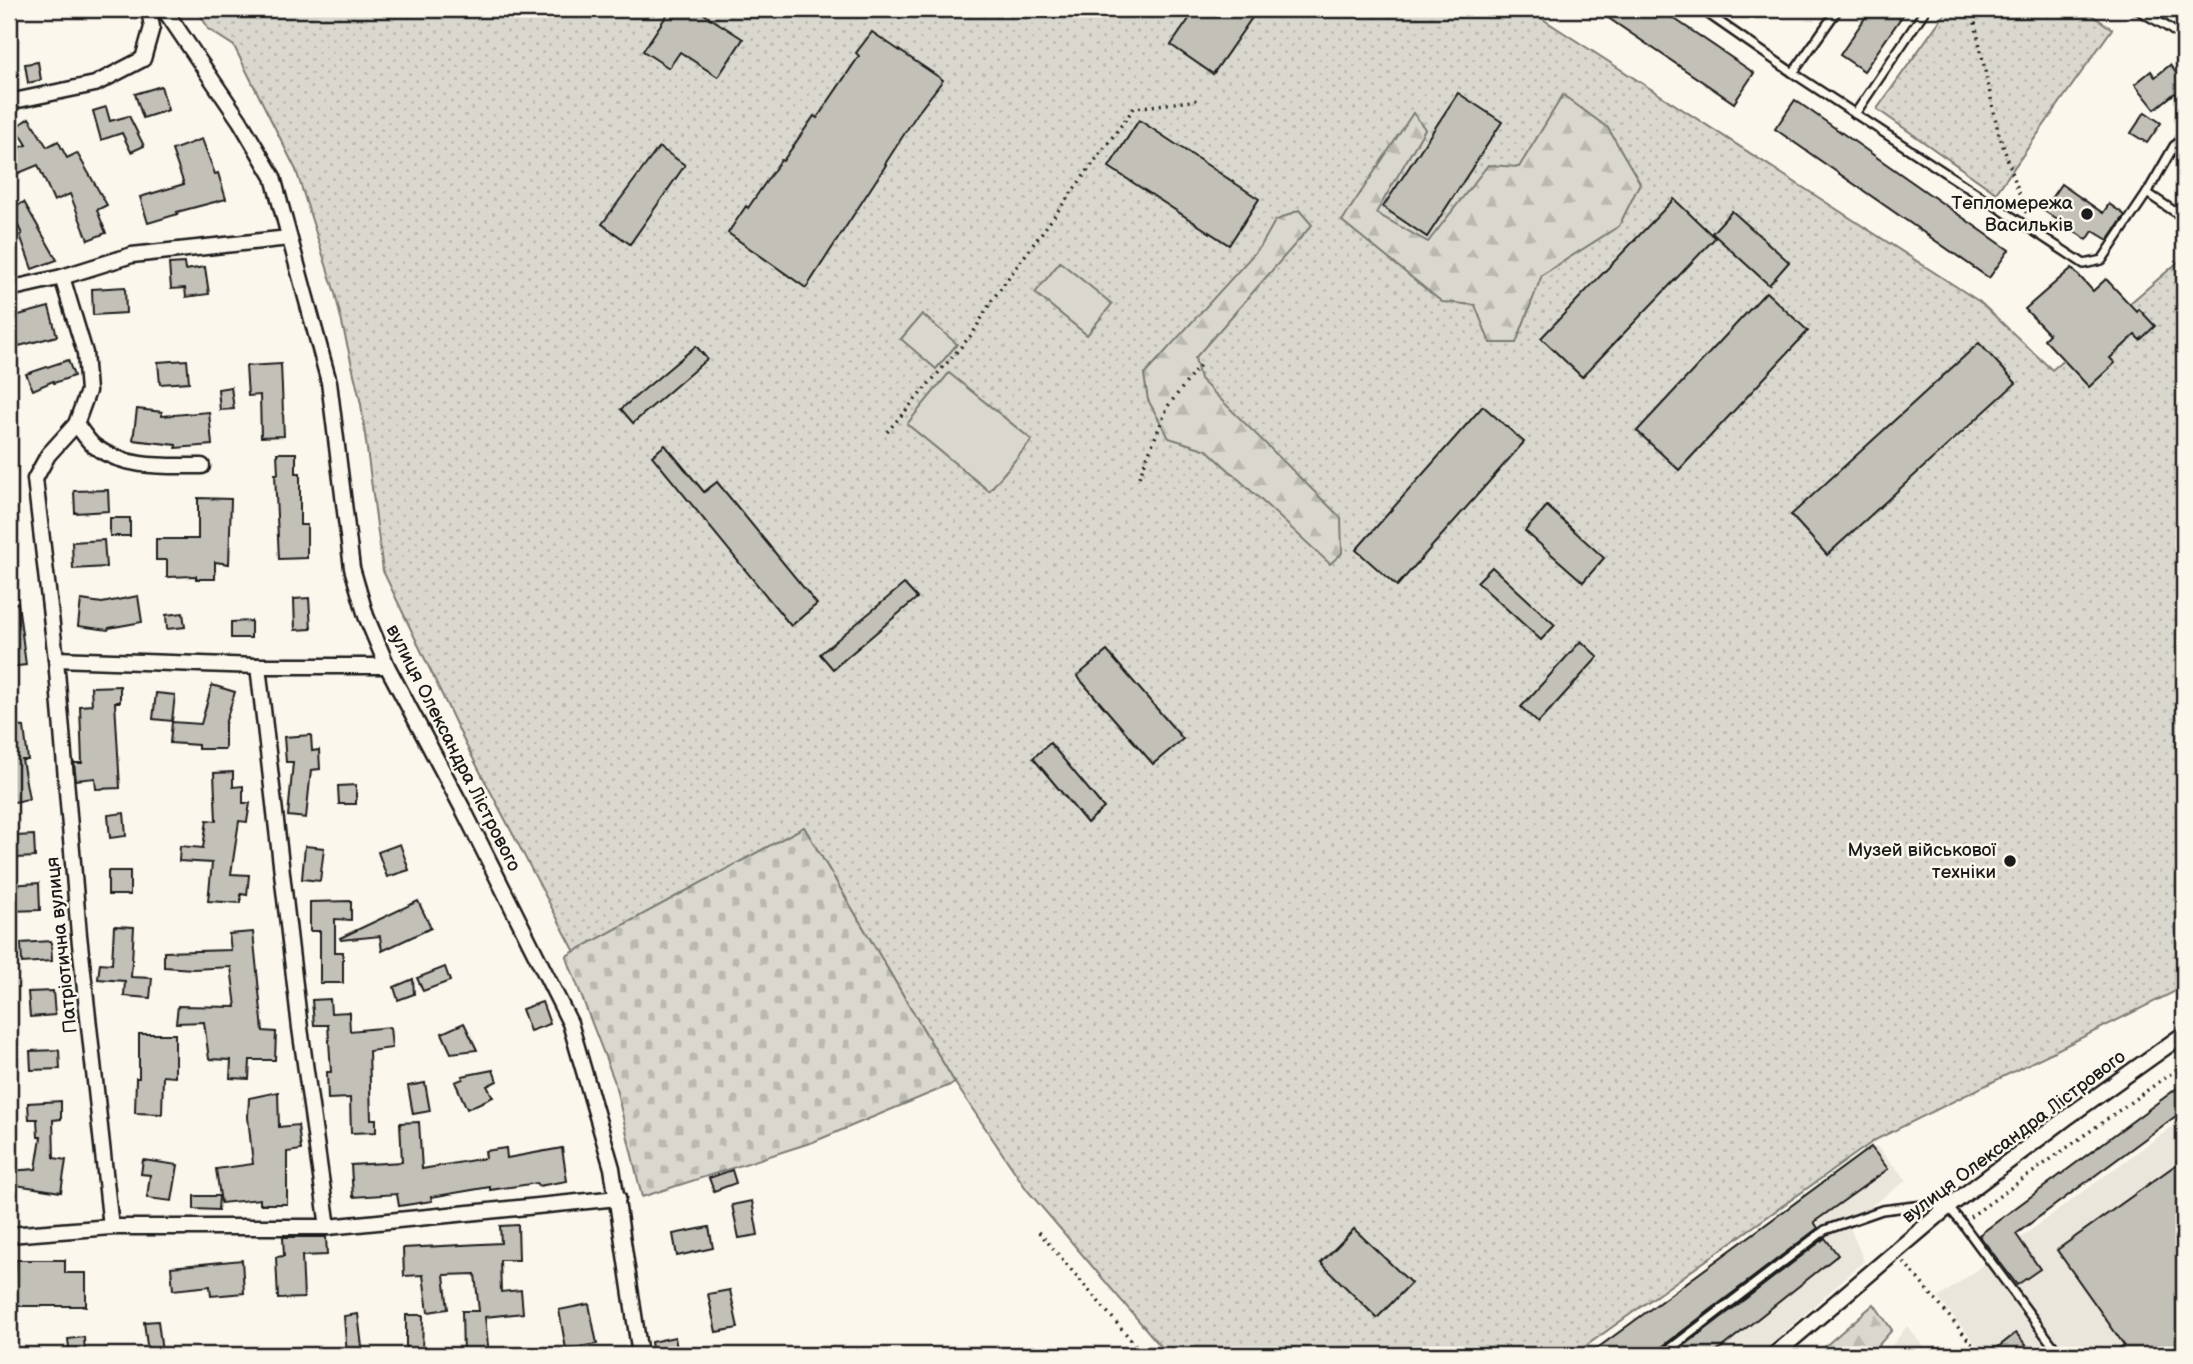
<svg xmlns="http://www.w3.org/2000/svg" width="2193" height="1364" font-family="'Balsamiq Sans',sans-serif">
	<style>
		.built { fill: #eae6dc }
		.green { fill: url(#green-dots); stroke: #7b7a75; stroke-width: 2 }
		.forest { fill: url(#forest-firs); stroke: #7b7a75; stroke-width: 2 }
		.cemetery { fill: url(#cemetery-stones); stroke: #7b7a75; stroke-width: 2 }
		.pitch { fill: #dad7ce; stroke: #7b7a75; stroke-width: 2 }
		.building { fill: #c3c0b8; stroke: #1c1c1c; stroke-width: 2 }
		.lines { fill: none; stroke-linecap: round; stroke-linejoin: round }
		.lane-casing { stroke: #1c1c1c; stroke-width: 12 }
		.street-casing { stroke: #1c1c1c; stroke-width: 19 }
		.path { stroke: #1c1c1c; stroke-width: 3.5; stroke-dasharray: 2 5; stroke-linecap: butt }
		.lane { stroke: #fbf7ec; stroke-width: 7 }
		.street { stroke: #fbf7ec; stroke-width: 14 }
		.poi-dot { fill: #1c1c1c; stroke: #fbf7ec; stroke-width: 2.5 }
		.labels { text-anchor: middle; dominant-baseline: central; stroke-width: 5; stroke-linejoin: round; paint-order: stroke }
		.poi-label { font-size: 19px; fill: #1c1c1c; stroke: #fbf7ec; text-anchor: end }
		.street-label { font-size: 19px; fill: #1c1c1c; stroke: #fbf7ec }
	</style>
	<defs>
		<pattern id="green-dots" width="8" height="8" patternUnits="userSpaceOnUse" patternTransform="scale(1.75)"><rect width="8" height="8" fill="#dad7ce"/><path d="M2 2h.1M6 6h.1" fill="none" stroke="#bab8b0" stroke-width="1.8" stroke-linecap="round"/></pattern>
		<pattern id="forest-firs" width="22" height="20" patternUnits="userSpaceOnUse" patternTransform="scale(1.75)"><rect width="22" height="20" fill="#dad7ce"/><path d="M5 1l3.5 6h-7zM16 11l3.5 6h-7z" fill="#bab8b0"/></pattern>
		<pattern id="cemetery-stones" width="16" height="16" patternUnits="userSpaceOnUse" patternTransform="scale(1.75)"><rect width="16" height="16" fill="#dad7ce"/><path d="M2 7V4a2 2 0 0 1 4 0v3zM10 15v-3a2 2 0 0 1 4 0v3z" fill="#bab8b0"/></pattern>
	</defs>
	<rect width="100%" height="100%" fill="#fbf7ec"/>
	<filter id="ink" filterUnits="userSpaceOnUse"><feTurbulence type="fractalNoise" baseFrequency=".0143" numOctaves="2"/><feDisplacementMap in="SourceGraphic" scale="14" xChannelSelector="R" yChannelSelector="G"/><feConvolveMatrix kernelMatrix="1 2 1 2 8 2 1 2 1" color-interpolation-filters="sRGB"/></filter>
	<g filter="url(#ink)">
		<g class="built">
			<polygon points="2184,1118 2184,1355 1985,1355 1938,1298"/>
			<polygon points="1876,1146 1907,1180 1848,1223 1864,1261 1759,1355 1589,1355"/>
			<polygon points="1907,1326 1930,1355 1885,1355"/>
		</g>
		<g class="green">
			<polygon points="198,9 1542,9 1538,16 1980,302 2052,370 2184,257 2184,987 1875,1140 1573,1355 1168,1355 1027,1190 955,1083 804,827 575,952 466,745 383,571 361,404 335,293 296,170 234,46 208,29"/>
			<polygon points="1948,9 2083,9 2112,29 1996,193 1877,109"/>
		</g>
		<g class="forest">
			<polygon points="1563,95 1608,128 1640,183 1619,226 1542,275 1516,343 1490,343 1475,305 1442,302 1342,221 1413,113 1425,129 1376,213 1428,242 1488,165 1519,167"/>
			<polygon points="1299,210 1312,225 1195,358 1200,379 1341,518 1342,553 1330,564 1207,450 1169,438 1148,400 1144,375 1261,246 1275,221"/>
			<polygon points="1874,1304 1892,1330 1870,1355 1815,1355"/>
		</g>
		<polygon class="cemetery" points="804,827 955,1083 813,1142 642,1197 614,1080 566,956"/>
		<g class="pitch">
			<polygon points="1060,262 1112,304 1087,335 1035,293"/>
			<polygon points="922,314 957,344 936,369 901,339"/>
			<polygon points="949,373 1032,440 989,491 907,424"/>
		</g>
		<g class="building">
			<polygon points="671,9 707,9 704,14 743,39 718,77 680,52 669,68 643,51"/>
			<polygon points="1196,9 1258,9 1213,74 1171,45"/>
			<polygon points="1595,9 1660,9 1754,73 1734,103"/>
			<polygon points="1871,9 1907,9 1864,71 1840,55"/>
			<polygon points="872,32 943,80 917,114 885,164 886,165 806,288 728,233 746,206 748,208 781,160 783,161 814,116 817,118 859,56 856,53"/>
			<polygon points="38,62 41,80 28,83 25,64"/>
			<polygon points="2170,65 2184,83 2184,105 2175,93 2155,109 2135,84 2151,71 2155,77"/>
			<polygon points="161,86 168,110 143,118 135,94"/>
			<polygon points="1458,93 1502,122 1427,237 1383,207"/>
			<polygon points="1795,100 2009,250 1989,278 1775,129"/>
			<polygon points="106,107 110,121 129,116 144,146 131,152 122,133 101,140 93,111"/>
			<polygon points="2145,112 2161,123 2147,143 2131,133"/>
			<polygon points="29,118 47,147 58,141 67,158 77,153 107,205 97,210 106,233 88,240 70,194 54,201 38,165 9,177 9,151 27,145 16,127"/>
			<polygon points="1139,120 1259,199 1229,245 1109,167"/>
			<polygon points="202,139 215,174 218,173 226,199 177,212 178,214 148,223 140,197 184,184 172,150"/>
			<polygon points="659,147 685,165 630,244 602,224"/>
			<polygon points="2061,184 2103,213 2109,204 2125,215 2108,240 2093,231 2087,240 2043,210"/>
			<polygon points="1674,199 1715,238 1582,377 1541,338"/>
			<polygon points="24,202 57,260 32,269 20,235 22,234 10,209"/>
			<polygon points="1732,211 1789,262 1769,285 1712,233"/>
			<polygon points="184,263 185,270 205,267 209,294 186,297 185,288 171,289 169,264"/>
			<polygon points="2072,268 2093,291 2106,279 2137,312 2139,309 2155,326 2140,340 2135,335 2110,358 2115,363 2089,387 2044,339 2049,334 2025,309"/>
			<polygon points="125,287 126,313 93,315 92,289"/>
			<polygon points="1766,292 1808,331 1679,470 1637,431"/>
			<polygon points="49,307 57,336 19,346 11,317"/>
			<polygon points="1979,343 2016,383 1827,555 1791,515"/>
			<polygon points="696,346 707,359 633,423 621,409"/>
			<polygon points="68,360 74,376 54,383 53,381 33,390 26,374"/>
			<polygon points="187,360 189,382 160,384 158,362"/>
			<polygon points="281,364 284,436 261,437 260,395 248,396 246,366"/>
			<polygon points="231,387 234,409 220,410 218,389"/>
			<polygon points="1483,406 1524,442 1397,586 1356,550"/>
			<polygon points="137,409 162,412 162,416 209,412 212,445 176,448 176,445 133,440"/>
			<polygon points="665,445 704,492 717,482 817,604 791,626 652,456"/>
			<polygon points="277,453 296,453 296,473 300,473 300,525 307,525 307,558 279,559 275,474 278,474"/>
			<polygon points="108,490 109,511 75,513 74,491"/>
			<polygon points="198,498 231,499 229,564 215,562 215,579 196,579 196,576 167,577 167,560 156,560 156,539 198,539"/>
			<polygon points="1547,506 1604,558 1583,582 1525,531"/>
			<rect x="110" y="518" width="20" height="18"/>
			<polygon points="104,540 106,567 73,569 72,542"/>
			<polygon points="1492,567 1555,625 1541,640 1477,582"/>
			<polygon points="904,584 917,598 833,669 820,654"/>
			<polygon points="138,596 142,622 109,628 108,630 78,626 81,600 102,603"/>
			<polygon points="309,598 311,629 295,630 294,599"/>
			<polygon points="18,603 26,665 9,667 9,604"/>
			<polygon points="183,613 185,627 167,629 166,615"/>
			<polygon points="251,621 251,638 231,638 231,622"/>
			<polygon points="1581,641 1598,657 1538,723 1521,707"/>
			<polygon points="1107,651 1183,739 1153,764 1077,676"/>
			<polygon points="212,685 235,692 225,724 225,749 198,749 198,745 170,743 172,722 201,724"/>
			<polygon points="120,686 120,702 115,702 120,788 96,789 95,778 76,780 74,763 82,763 80,706 92,705 91,687"/>
			<polygon points="156,693 175,695 172,721 153,719"/>
			<polygon points="16,726 24,727 28,760 22,760 29,799 9,803 9,727"/>
			<polygon points="311,735 312,751 319,750 320,769 311,770 306,818 288,816 293,762 286,762 284,737"/>
			<polygon points="1050,743 1104,808 1087,823 1033,758"/>
			<polygon points="233,772 233,787 243,786 243,803 250,803 247,822 239,821 231,874 249,875 247,895 241,894 241,903 208,901 212,863 179,861 180,846 203,848 207,820 216,821 214,773"/>
			<polygon points="356,785 356,804 339,804 338,786"/>
			<polygon points="124,813 126,836 110,838 108,815"/>
			<polygon points="34,835 35,857 16,858 15,836"/>
			<polygon points="400,844 409,870 387,877 378,852"/>
			<polygon points="305,846 324,848 320,881 302,879"/>
			<rect x="108" y="871" width="22" height="24"/>
			<polygon points="39,883 40,910 9,911 9,885"/>
			<polygon points="351,901 351,920 335,919 335,952 343,952 343,983 320,983 320,931 310,931 310,902"/>
			<polygon points="418,901 431,928 382,951 380,936 341,940 340,938"/>
			<polygon points="114,926 134,927 131,977 152,978 150,998 124,996 125,981 98,979 100,963 112,964"/>
			<polygon points="253,932 263,1031 276,1032 275,1060 250,1060 249,1079 230,1078 231,1060 209,1059 204,1022 176,1023 178,1006 236,1007 231,967 193,969 164,967 164,952 231,950 229,934"/>
			<polygon points="51,941 52,961 22,963 21,943"/>
			<polygon points="445,967 450,981 423,991 417,978"/>
			<polygon points="413,979 414,994 398,1000 394,987"/>
			<polygon points="53,991 55,1015 30,1017 28,992"/>
			<polygon points="330,999 331,1013 349,1012 350,1031 390,1027 392,1048 369,1051 371,1119 376,1119 376,1132 351,1133 350,1098 328,1099 327,1072 331,1072 328,1025 314,1025 312,1000"/>
			<polygon points="542,1002 550,1024 530,1031 522,1009"/>
			<polygon points="464,1023 477,1050 451,1053 442,1033"/>
			<polygon points="139,1034 175,1034 175,1077 163,1076 162,1114 135,1113 136,1078 139,1078"/>
			<polygon points="59,1050 60,1069 31,1070 30,1051"/>
			<polygon points="493,1070 497,1081 487,1086 493,1097 467,1109 455,1082 463,1079 462,1076"/>
			<polygon points="425,1083 430,1111 413,1114 408,1086"/>
			<polygon points="2184,1083 2184,1110 2016,1234 2040,1269 2017,1285 1979,1235"/>
			<polygon points="278,1092 279,1127 298,1125 301,1150 287,1152 287,1204 260,1204 260,1199 221,1203 216,1169 253,1164 248,1117 249,1098"/>
			<polygon points="61,1101 61,1119 53,1120 54,1158 66,1160 61,1192 9,1184 9,1171 36,1169 41,1137 38,1137 37,1119 29,1119 28,1103"/>
			<polygon points="419,1122 422,1169 486,1158 485,1151 506,1148 507,1158 562,1148 567,1181 538,1186 537,1183 490,1190 490,1187 431,1197 432,1201 399,1206 397,1194 353,1197 351,1165 402,1162 400,1123"/>
			<polygon points="1871,1147 1888,1169 1814,1222 1818,1228 1658,1350 1656,1355 1588,1355"/>
			<polygon points="2184,1159 2184,1355 2110,1355 2124,1345 2057,1250"/>
			<polygon points="143,1160 178,1165 172,1201 147,1198 150,1175 141,1174"/>
			<polygon points="732,1170 736,1183 714,1191 709,1178"/>
			<polygon points="194,1196 219,1196 218,1210 194,1209"/>
			<polygon points="752,1201 758,1235 739,1238 732,1205"/>
			<polygon points="518,1225 519,1260 500,1260 501,1292 521,1290 523,1313 485,1317 489,1355 463,1355 462,1311 479,1311 475,1274 444,1275 448,1309 428,1312 423,1275 404,1276 403,1248 501,1243 500,1226"/>
			<polygon points="709,1227 713,1248 677,1256 673,1234"/>
			<polygon points="1354,1229 1411,1283 1377,1318 1321,1263"/>
			<polygon points="283,1237 326,1237 327,1255 302,1256 304,1298 278,1299 276,1257 284,1256"/>
			<polygon points="1825,1238 1838,1255 1712,1355 1672,1355"/>
			<polygon points="16,1260 65,1260 65,1273 86,1273 86,1306 13,1306"/>
			<polygon points="242,1260 244,1293 211,1296 210,1286 173,1290 171,1267"/>
			<polygon points="730,1290 738,1328 716,1332 708,1294"/>
			<polygon points="589,1304 597,1344 566,1349 559,1310"/>
			<polygon points="358,1314 363,1355 347,1355 344,1316"/>
			<polygon points="406,1315 423,1315 422,1355 406,1355"/>
			<polygon points="158,1321 162,1352 148,1353 144,1322"/>
			<polygon points="2016,1333 2034,1355 1988,1355"/>
			<polygon points="84,1337 85,1355 70,1355 68,1339"/>
			<polygon points="675,1337 678,1355 653,1355 651,1342"/>
		</g>
		<g class="lines">
			<defs>
				<g id="lane">
					<polyline points="1701,9 1793,73"/>
					<polyline points="1838,9 1793,73 2084,264 2102,260 2147,193"/>
					<path d="M2137,9C2153,20 2171,26 2184,40"/>
					<polyline points="1855,114 1926,9"/>
					<polyline points="2184,138 2174,146 2147,193 2184,218"/>
					<polyline points="1662,1355 1825,1230 1882,1210 1932,1204 1948,1207 1962,1223 2060,1355"/>
				</g>
				<g id="street">
					<polyline points="164,9 240,121 273,177 329,382 352,568 366,616 387,666 465,813 570,1023 612,1168 640,1355"/>
					<polyline points="9,102 95,84 143,59 152,27 149,9"/>
					<polyline points="62,277 85,353 88,391 76,424 48,455 35,479 56,659 79,935 111,1227"/>
					<polyline points="9,289 62,277 132,255 289,238"/>
					<path d="M76,424C82,431 87,440 94,446C125,469 165,466 202,466"/>
					<polyline points="56,659 258,666 387,666"/>
					<polyline points="258,666 300,1028 328,1227"/>
					<polyline points="9,1235 111,1227 328,1227 618,1198"/>
					<polyline points="1774,1355 1948,1207 2069,1116 2184,1034"/>
				</g>
			</defs>
			<use href="#lane" class="lane-casing"/>
			<use href="#street" class="street-casing"/>
			<g class="path">
				<polyline points="1972,9 1998,131 2026,213"/>
				<polyline points="887,432 973,333 992,300 1134,108 1199,100"/>
				<polyline points="1139,477 1168,406 1200,365"/>
				<polyline points="1970,1217 2184,1064"/>
				<polyline points="1039,1232 1144,1355"/>
				<polyline points="1904,1262 1981,1355"/>
			</g>
			<use href="#lane" class="lane"/>
			<use href="#street" class="street"/>
		</g>
	</g>
	<g class="poi-dot">
		<circle cx="2087" cy="214" r="7"/>
		<circle cx="2010" cy="861" r="7"/>
	</g>
	<g class="labels">
		<g class="poi-label">
			<text x="2073" y="203">Тепломережа<tspan x="2073" dy="22">Васильків</tspan></text>
			<text x="1996" y="850">Музей військової<tspan x="1996" dy="22">техніки</tspan></text>
		</g>
		<g class="street-label">
			<text transform="translate(453 748) rotate(63)">вулиця Олександра Лістрового</text>
			<text transform="translate(62 945) rotate(-96)">Патріотична вулиця</text>
			<text transform="translate(2014 1137) rotate(-37)">вулиця Олександра Лістрового</text>
		</g>
	</g>
	<rect width="2193" height="1364" fill="none" stroke="#fbf7ec" stroke-width="35"/>
	<rect x="18" y="18" width="2158" height="1329" fill="none" stroke="#1c1c1c" stroke-width="2.5" filter="url(#ink)"/>
</svg>
